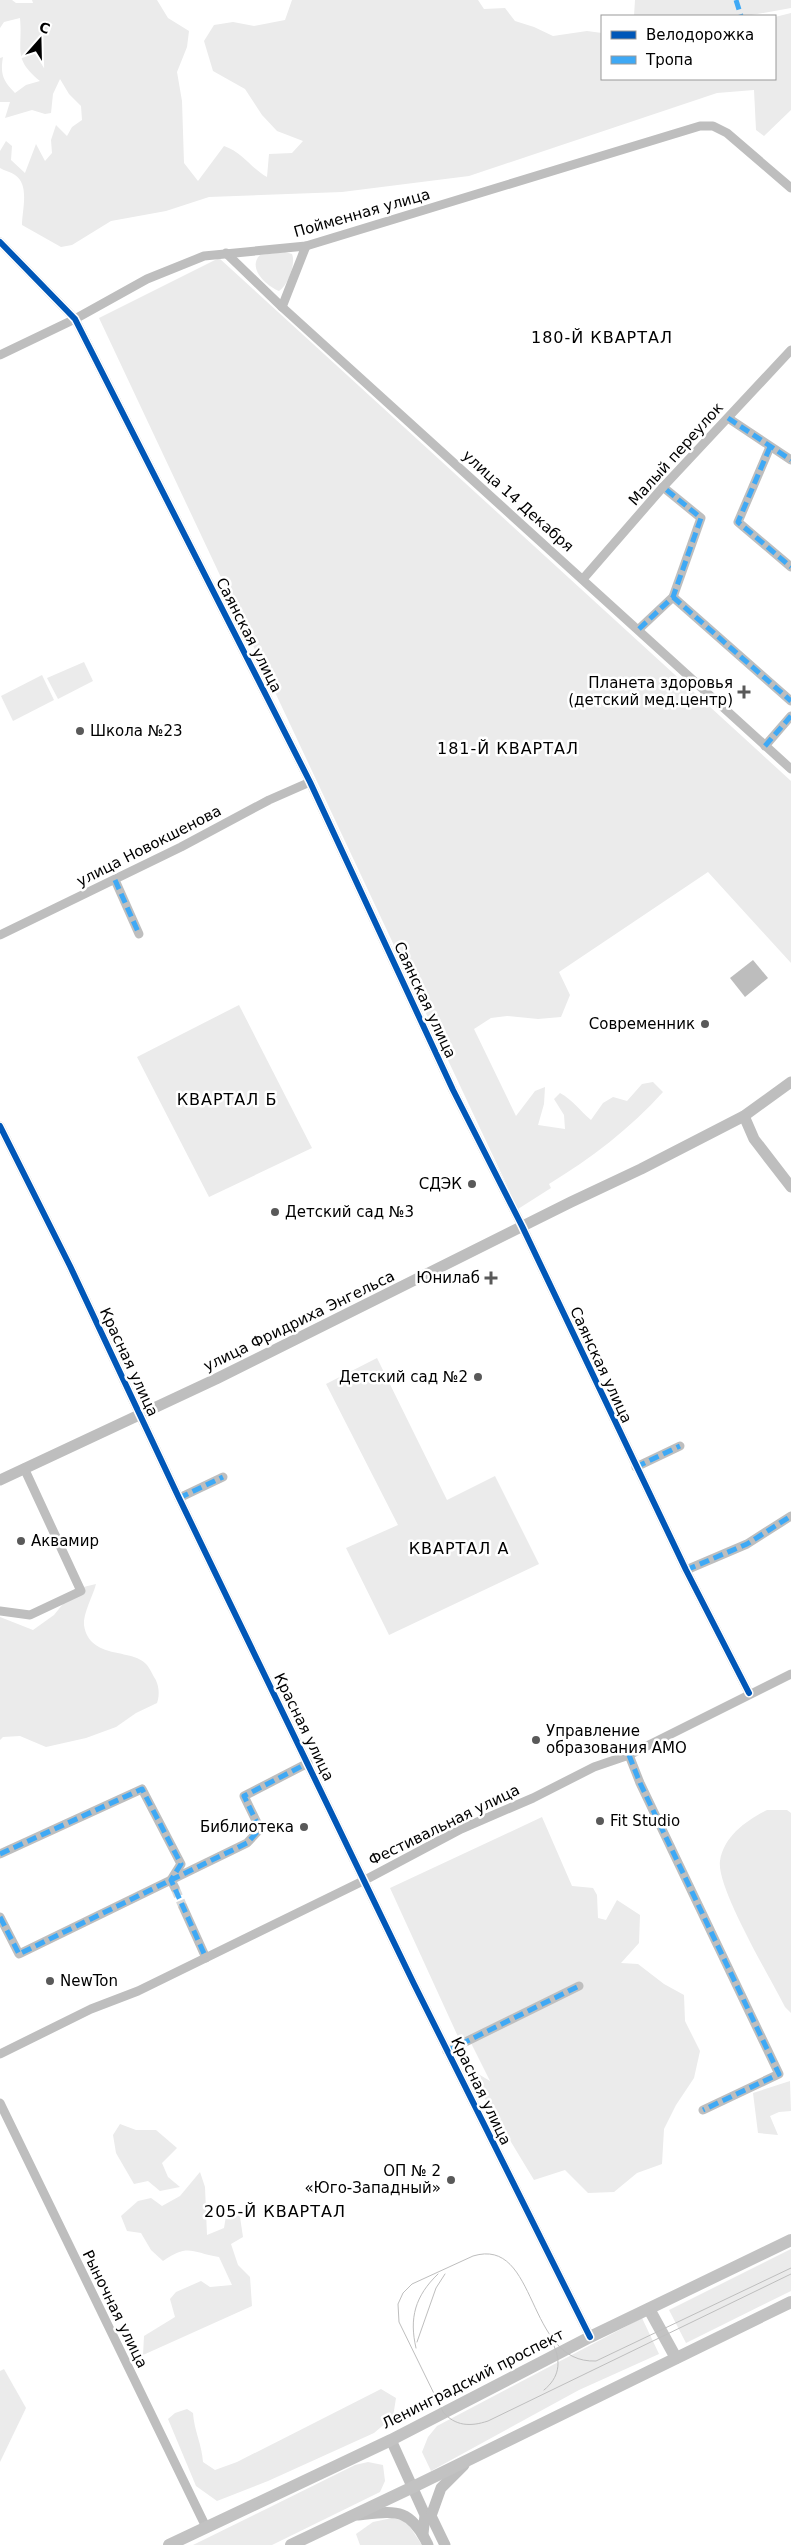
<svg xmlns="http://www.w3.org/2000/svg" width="791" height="2545" font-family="'DejaVu Sans',sans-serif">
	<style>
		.green { fill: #ebebeb }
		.water { fill: #bdbdbd }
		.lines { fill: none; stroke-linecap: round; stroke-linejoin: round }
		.minor-tunnel { stroke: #d9d9d9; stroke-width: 9; stroke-dasharray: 9 4.5; stroke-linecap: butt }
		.minor { stroke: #bebebe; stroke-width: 9 }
		.tertiary { stroke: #bebebe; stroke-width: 11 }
		.secondary { stroke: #c2c2c2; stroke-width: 12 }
		.tram { stroke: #bebebe; stroke-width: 1 }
		.quiet { stroke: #3fa9f5; stroke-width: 5; stroke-dasharray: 10 5; stroke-linecap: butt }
		.cycleway-casing { stroke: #fff; stroke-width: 9 }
		.cycleway { stroke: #0057b8; stroke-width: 6 }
		.poi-dot { fill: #595959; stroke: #fff; stroke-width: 2 }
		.labels { text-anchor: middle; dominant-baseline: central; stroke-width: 5; stroke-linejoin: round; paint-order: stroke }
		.street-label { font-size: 15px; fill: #000; stroke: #fff }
		.poi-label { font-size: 15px; fill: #000; stroke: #fff; text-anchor: end }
		.neighbourhood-label { font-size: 16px; letter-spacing: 1px; fill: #000; stroke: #fff }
	</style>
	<rect width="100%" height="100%" fill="#fff"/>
	<g class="green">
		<path d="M0,0H12L16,3H33L32,0H157L168,18L189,31L187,47L177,72L182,101L184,163L198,181L224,146C242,152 251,168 267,177L269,154L292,153L303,141L277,131L262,115L245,89L213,71L204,41L214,25L233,22L254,26L285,20L292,0H478L484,9L505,8L515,21L534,27L553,36L587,31L602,33V79H775V17L791,13V110L764,136L756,130L754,90L717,93L469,176L342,192L209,197L166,211L111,221L72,245L61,247L22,225C22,210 30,185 15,175C11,172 5,171 0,168V151L6,141L12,146L11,160L25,173L36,144L45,161L52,153L51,140L56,125L67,136L72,127L82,120L81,106L69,94L60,79L53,94L51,113L45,114L32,110L5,118L10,102H0V58L3,57C0,74 3,81 15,93L26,85L40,81C12,58 23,50 20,18L4,22L0,28Z"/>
		<polygon points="635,0 791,0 791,8 746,16 634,16"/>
		<path d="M285,252L292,254C296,264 288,285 279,291C266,286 247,268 260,255Z"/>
		<path d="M219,258L791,781V963L708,872L559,972L570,995L561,1017L538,1019L507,1016L491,1018L474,1029L516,1116L535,1091L545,1087L544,1104L538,1125L565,1129L564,1115L554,1099L560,1093C573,1100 580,1111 591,1120L603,1103L613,1097L627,1101L642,1084L653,1082L663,1092C631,1128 590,1159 549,1184L551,1188L518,1209L99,318Z"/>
		<polygon points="84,662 93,681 58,699 47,678"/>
		<polygon points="42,675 54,700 13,721 1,696"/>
		<polygon points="239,1005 312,1148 209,1197 137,1057"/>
		<polygon points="377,1358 447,1500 495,1476 539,1564 389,1635 346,1548 398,1525 326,1384"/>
		<path d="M96,1584C93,1596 83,1613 84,1625C89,1660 132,1648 146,1664C149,1667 152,1673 154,1677C159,1684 160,1695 157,1703L136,1713L116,1727L86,1738L46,1747L20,1736L3,1737L0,1740V1617L33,1630L54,1615L75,1589Z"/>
		<path d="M767,1810H787L791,1813V2013L785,2007C771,1979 716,1887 720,1861C724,1836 746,1821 767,1810Z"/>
		<polygon points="542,1817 572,1886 593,1888 597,1895 598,1918 606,1920 617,1900 640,1915 639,1943 621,1963 638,1964 664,1984 684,1995 685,2021 700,2051 694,2078 676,2105 664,2129 662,2164 637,2173 614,2192 588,2193 565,2170 534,2180 485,2099 475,2072 490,2081 468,2037 460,2041 390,1888"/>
		<polygon points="790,2081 791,2111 779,2112 770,2116 778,2135 758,2133 753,2093"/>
		<polygon points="120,2124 136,2130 156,2130 177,2148 162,2163 168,2177 180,2187 160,2191 148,2181 134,2184 116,2153 113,2135"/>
		<path d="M200,2172L205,2187L207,2235L224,2228L228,2204L240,2217L243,2237L231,2244L238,2265L250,2277L252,2306L143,2355L144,2336L175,2317L170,2299L176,2292L201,2281L210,2287L232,2285L219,2257C192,2253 189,2243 163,2261L151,2250L141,2233L127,2231L121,2216L138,2201L151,2198L162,2206L180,2196Z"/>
		<polygon points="791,2249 791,2291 686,2343 669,2310"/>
		<polygon points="642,2318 659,2354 579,2390 431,2471 422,2452 428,2437 437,2426"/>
		<polygon points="4,2369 26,2408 0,2462 0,2371"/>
		<path d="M381,2389L396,2398L393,2417L374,2433L268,2481L217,2501L196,2486L168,2419L175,2413L187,2409L193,2413C194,2430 202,2445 203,2462L215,2470L237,2462Z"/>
		<polygon points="368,2462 383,2465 385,2481 380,2492 272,2545 193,2545 355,2465"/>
		<polygon points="392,2518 406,2521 422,2545 360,2545 356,2534 373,2522"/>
	</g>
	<polygon class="water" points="753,960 768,978 745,997 730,978"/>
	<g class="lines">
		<polyline class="minor-tunnel" points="175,1888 183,1907"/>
		<g class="minor">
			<polyline points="0,242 75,319 310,782 453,1090 522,1226 686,1570 749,1693"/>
			<polyline points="226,253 282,307 791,769"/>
			<polyline points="282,307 306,246"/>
			<polyline points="0,355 75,319 147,279 204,256 306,246 700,126 713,126 727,133 791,188"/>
			<polyline points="728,418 791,460"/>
			<polyline points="770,447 738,522 791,567"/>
			<polyline points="583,579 663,487 791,350"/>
			<polyline points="673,597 791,701"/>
			<polyline points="639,629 673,597 701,518 663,487"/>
			<polyline points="765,746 791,716"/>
			<polyline points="115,880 139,934"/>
			<polyline points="0,935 181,847 269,800 310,782"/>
			<polyline points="0,1126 70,1266 179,1498 414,1984 590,2337"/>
			<polyline points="636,1467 680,1446"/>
			<polyline points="179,1498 223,1477"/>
			<polyline points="686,1570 747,1544 791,1516"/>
			<polyline points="0,1611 30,1615 81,1591 24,1468"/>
			<polyline points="629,1755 640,1783 779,2074 703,2110"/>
			<polyline points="0,1854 142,1789 181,1864 171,1880 175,1888"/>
			<polyline points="183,1907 206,1958"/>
			<polyline points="0,1917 19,1954 247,1843 260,1829 244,1796 308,1763"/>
			<polyline points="447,2051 579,1986"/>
			<polyline points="0,2054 91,2009 138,1991 365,1880 461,1829 533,1798 594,1767 629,1755 791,1674"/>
			<polyline points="0,2103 206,2527"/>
		</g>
		<g class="tertiary">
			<polyline points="744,1116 754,1139 791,1187"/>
			<polyline points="0,1480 216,1379 571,1202 641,1169 744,1116 791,1082"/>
			<polyline points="391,2440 425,2515 423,2534"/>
			<path d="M358,2515C396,2511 410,2507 428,2545"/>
			<polyline points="431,2516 441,2488 464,2465"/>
			<polyline points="431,2516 445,2545"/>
		</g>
		<g class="secondary">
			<polyline points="649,2309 676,2358"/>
			<polyline points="169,2545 391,2440 590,2337 791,2240"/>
			<polyline points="291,2545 413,2487 791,2302"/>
		</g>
		<g class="tram">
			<path d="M791,2268L596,2361C525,2364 539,2236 473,2256L412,2284L403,2293L398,2304L399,2322L443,2412C455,2426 470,2427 488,2421L791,2274"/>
			<polyline points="417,2342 436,2288 445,2274"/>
			<path d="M416,2348C409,2318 415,2296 438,2274"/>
			<path d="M544,2390C559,2378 562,2362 553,2344"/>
		</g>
		<g class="quiet">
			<polyline points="736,0 741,16"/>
			<polyline points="728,418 791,460"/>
			<polyline points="770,447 738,522 791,567"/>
			<polyline points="673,597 791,701"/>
			<polyline points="639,629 673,597 701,518 663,487"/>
			<polyline points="765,746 791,716"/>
			<polyline points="115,880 139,934"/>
			<polyline points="636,1467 680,1446"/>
			<polyline points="179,1498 223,1477"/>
			<polyline points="686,1570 747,1544 791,1516"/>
			<polyline points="629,1755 640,1783 779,2074 703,2110"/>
			<polyline points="0,1854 142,1789 181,1864 171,1880 206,1958"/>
			<polyline points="0,1917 19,1954 247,1843 260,1829 244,1796 308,1763"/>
			<polyline points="447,2051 579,1986"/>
		</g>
		<defs>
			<g id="cycleway">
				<polyline points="0,242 75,319 310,782 453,1090 522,1226 686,1570 749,1693"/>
				<polyline points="0,1126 70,1266 179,1498 414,1984 590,2337"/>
			</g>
		</defs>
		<use href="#cycleway" class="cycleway-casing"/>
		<use href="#cycleway" class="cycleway"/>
	</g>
	<g class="poi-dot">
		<path d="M741.5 684.5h5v5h5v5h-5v5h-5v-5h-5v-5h5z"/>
		<circle cx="80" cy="731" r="5"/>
		<circle cx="705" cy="1024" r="5"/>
		<circle cx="472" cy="1184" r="5"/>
		<circle cx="275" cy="1212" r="5"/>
		<path d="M488.5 1270.5h5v5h5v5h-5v5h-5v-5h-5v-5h5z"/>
		<circle cx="478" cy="1377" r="5"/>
		<circle cx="21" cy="1541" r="5"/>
		<circle cx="536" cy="1740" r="5"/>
		<circle cx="600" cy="1821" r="5"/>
		<circle cx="304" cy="1827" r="5"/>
		<circle cx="50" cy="1981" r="5"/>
		<circle cx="451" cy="2180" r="5"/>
	</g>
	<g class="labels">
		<g class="street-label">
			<text transform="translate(362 213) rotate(-16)">Пойменная улица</text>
			<text transform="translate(676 454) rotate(-48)">Малый переулок</text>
			<text transform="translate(518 501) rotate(42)">улица 14 Декабря</text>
			<text transform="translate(249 635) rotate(63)">Саянская улица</text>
			<text transform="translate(149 846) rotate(-27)">улица Новокшенова</text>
			<text transform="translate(425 1000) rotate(65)">Саянская улица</text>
			<text transform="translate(299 1321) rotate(-26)">улица Фридриха Энгельса</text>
			<text transform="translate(129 1362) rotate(65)">Красная улица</text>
			<text transform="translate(601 1365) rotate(65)">Саянская улица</text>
			<text transform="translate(304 1727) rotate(64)">Красная улица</text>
			<text transform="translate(444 1825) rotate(-26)">Фестивальная улица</text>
			<text transform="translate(481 2091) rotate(64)">Красная улица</text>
			<text transform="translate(115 2309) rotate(64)">Рыночная улица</text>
			<text transform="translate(473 2379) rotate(-27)">Ленинградский проспект</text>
		</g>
		<g class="poi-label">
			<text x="733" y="683">Планета здоровья<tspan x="733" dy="17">(детский мед.центр)</tspan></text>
			<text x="90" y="731" text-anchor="start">Школа №23</text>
			<text x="695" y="1024">Современник</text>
			<text x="462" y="1184">СДЭК</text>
			<text x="285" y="1212" text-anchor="start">Детский сад №3</text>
			<text x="480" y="1278">Юнилаб</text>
			<text x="468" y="1377">Детский сад №2</text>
			<text x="31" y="1541" text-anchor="start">Аквамир</text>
			<text x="546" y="1731" text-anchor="start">Управление<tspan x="546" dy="17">образования АМО</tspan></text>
			<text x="610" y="1821" text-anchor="start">Fit Studio</text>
			<text x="294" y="1827">Библиотека</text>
			<text x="60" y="1981" text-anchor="start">NewTon</text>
			<text x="441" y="2171">ОП № 2<tspan x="441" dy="17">«Юго-Западный»</tspan></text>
		</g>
		<g class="neighbourhood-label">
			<text x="602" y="337">180-Й КВАРТАЛ</text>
			<text x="508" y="748">181-Й КВАРТАЛ</text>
			<text x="227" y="1099">КВАРТАЛ Б</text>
			<text x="459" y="1548">КВАРТАЛ А</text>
			<text x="275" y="2211">205-Й КВАРТАЛ</text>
		</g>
	</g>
	<rect x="601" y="15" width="175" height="65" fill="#ffffff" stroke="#999999"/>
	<rect x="611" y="31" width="25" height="8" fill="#0057b8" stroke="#999999"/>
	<text x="646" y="40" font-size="15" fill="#000000">Велодорожка</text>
	<rect x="611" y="56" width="25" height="8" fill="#3fa9f5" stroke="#999999"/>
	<text x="646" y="65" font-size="15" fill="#000000">Тропа</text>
	<g transform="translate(40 40) rotate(20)" stroke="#ffffff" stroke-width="4" paint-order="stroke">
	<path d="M0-4L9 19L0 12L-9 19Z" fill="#000000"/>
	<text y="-8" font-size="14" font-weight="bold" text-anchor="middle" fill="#000000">С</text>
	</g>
</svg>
